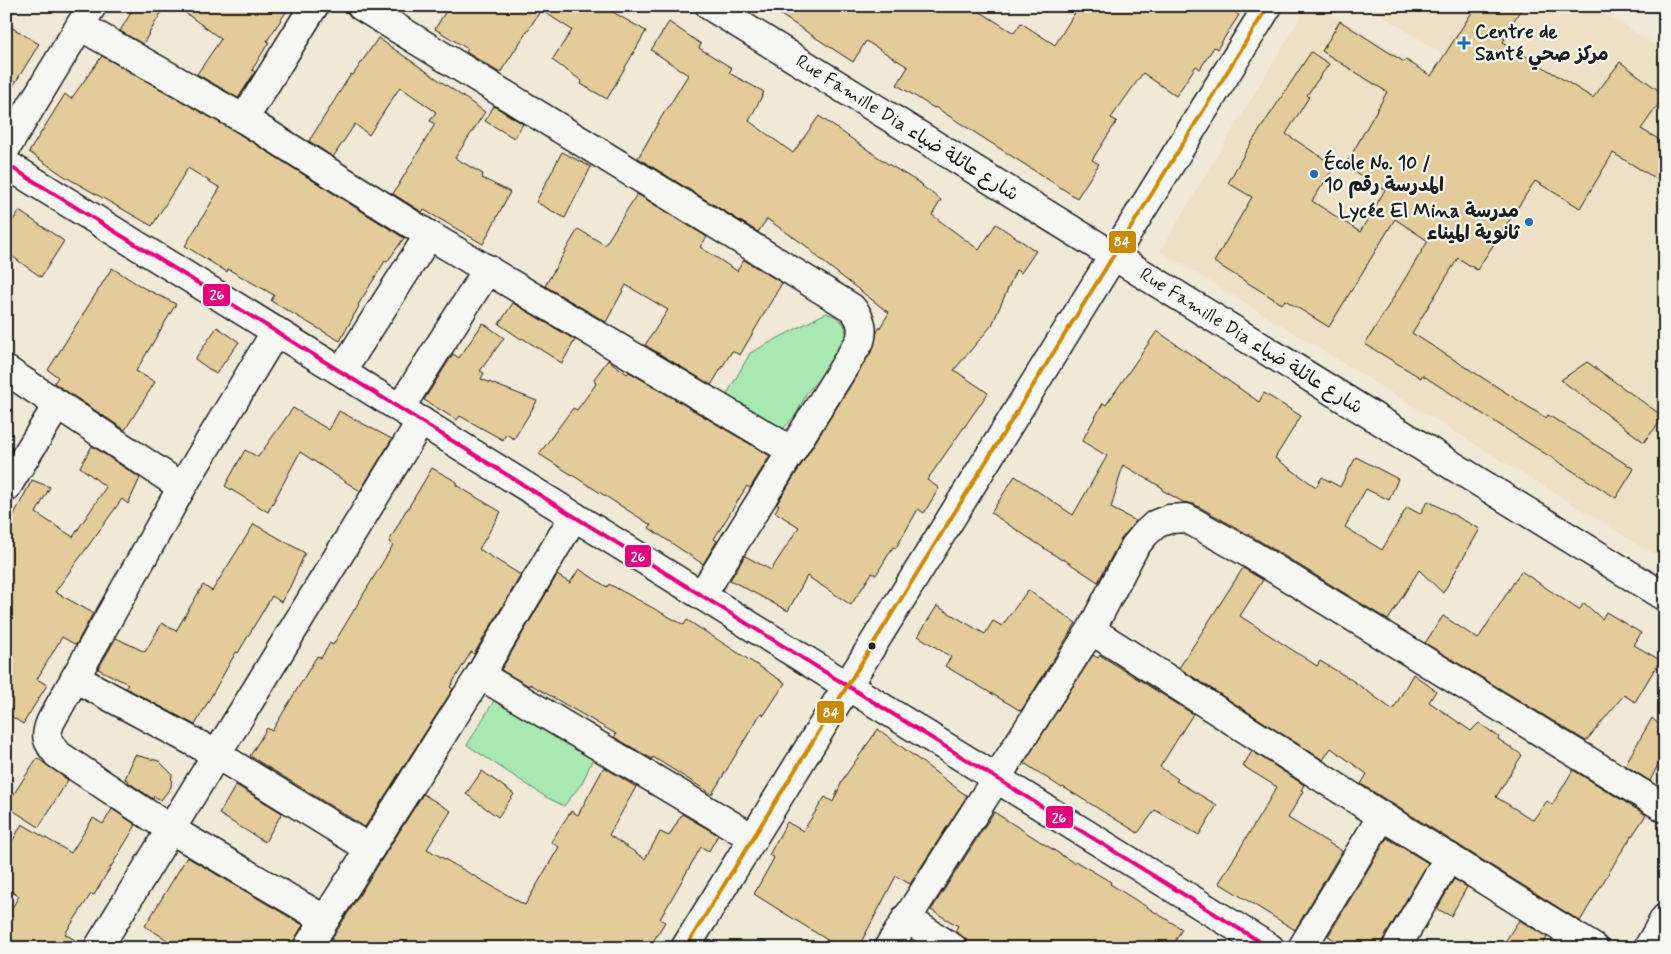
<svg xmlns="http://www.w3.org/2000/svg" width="1671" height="954" font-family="Mynerve,'Playpen Sans Arabic',sans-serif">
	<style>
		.built { fill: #ede0c5 }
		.green { fill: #a8e9b2; stroke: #628267 }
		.building { fill: #e4cc9a; stroke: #1c1c1c }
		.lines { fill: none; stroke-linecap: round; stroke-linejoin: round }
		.minor-casing { stroke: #1c1c1c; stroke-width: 31 }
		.minor { stroke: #f6f6f2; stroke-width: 28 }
		.bus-1-casing { stroke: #f6f6f2; stroke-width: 8 }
		.bus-2-casing { stroke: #f6f6f2; stroke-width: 8 }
		.bus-1 { stroke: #e5007d; stroke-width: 4 }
		.bus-2 { stroke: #cb8a06; stroke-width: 4 }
		.poi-dot { fill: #1f6fb2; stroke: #f6f6f2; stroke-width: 2 }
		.bus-dot { fill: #1c1c1c; stroke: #f6f6f2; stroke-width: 2 }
		.labels { text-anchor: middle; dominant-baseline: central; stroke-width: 4.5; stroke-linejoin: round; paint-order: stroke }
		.poi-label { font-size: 19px; font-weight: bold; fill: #1c1c1c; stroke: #f6f6f2; text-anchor: start }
		.street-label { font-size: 19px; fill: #1c1c1c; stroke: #f6f6f2 }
		.line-badge { stroke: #f6f6f2; stroke-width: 2 }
		.badge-label { font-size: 14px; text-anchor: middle; font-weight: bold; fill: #fff }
	</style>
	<rect width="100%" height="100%" fill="#f1e9d8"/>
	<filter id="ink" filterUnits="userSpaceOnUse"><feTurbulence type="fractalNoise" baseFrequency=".02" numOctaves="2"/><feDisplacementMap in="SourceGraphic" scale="10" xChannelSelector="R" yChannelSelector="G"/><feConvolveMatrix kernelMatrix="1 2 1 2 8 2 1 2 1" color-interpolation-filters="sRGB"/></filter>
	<g filter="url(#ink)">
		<polygon class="built" points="1307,6 1319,6 1468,97 1480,79 1368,6 1594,6 1665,51 1665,561 1160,251"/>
		<g class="green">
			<polygon points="826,313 836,317 844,324 848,340 822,376 807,392 796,415 780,432 725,398 750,353"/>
			<polygon points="497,696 596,752 582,783 564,806 546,797 467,745"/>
		</g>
		<g class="building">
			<polygon points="135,6 165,6 143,44 120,31"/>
			<polygon points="176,6 290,6 267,41 269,42 252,70 255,72 238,98 197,74 221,39"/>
			<polygon points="449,6 602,6 646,31 607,99 581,84 582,81 552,60 572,30 541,10 500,73 466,52 468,49 435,29"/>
			<polygon points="767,6 971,6 1014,33 1021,23 1055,45 1079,6 1224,6 1239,15 1217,49 1214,47 1200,69 1196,66 1176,96 1143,73 1111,118 1117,121 1092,160 1099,164 1077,198 935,107 934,108 897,85 908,67 866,41 853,62"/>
			<polygon points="1476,6 1523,6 1503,38 1505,39 1503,42 1593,98 1620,62 1665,95 1641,129 1665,143 1665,184 1613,153 1580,208 1535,181 1477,270 1458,258 1412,333 1546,418 1548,415 1634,469 1616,498 1517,436 1422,375 1421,378 1365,344 1428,241 1395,219 1329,327 1285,300 1282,304 1214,262 1252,197 1228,183 1246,151 1311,52 1329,64 1307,95 1309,97 1286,134 1335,166 1312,201 1360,232 1385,190 1345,166 1387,92 1322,51 1340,21 1404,62 1406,60 1431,76"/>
			<polygon points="669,22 701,44 699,48 732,68 729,73 764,92 749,121 793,153 819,116 888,164 923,185 922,186 941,200 932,215 979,250 996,224 1036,251 1021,273 1016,270 992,325 954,370 988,393 927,480 939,488 924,513 918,509 896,548 893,547 876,575 872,573 851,605 807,576 788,611 730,580 745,556 771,570 799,527 775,512 779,505 777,504 873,349 877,332 889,313 822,261 805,245 767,219 758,232 638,158 665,111 666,111 688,75 651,50"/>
			<polygon points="6,24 39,44 6,98"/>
			<polygon points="378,38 485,112 455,158 483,174 482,178 510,192 483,244 424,210 422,212 393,194 435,124 430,121 436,112 400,87 369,135 355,124 333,157 309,141 351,74 353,75"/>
			<polygon points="102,56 236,132 404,238 387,262 385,261 358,305 359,306 340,341 271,301 274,295 228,269 227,272 185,246 220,188 188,168 152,226 64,176 29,152 65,94 71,99"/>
			<polygon points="494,106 523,124 514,138 485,121"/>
			<polygon points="562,152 591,167 565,218 536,202"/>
			<polygon points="637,194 707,237 700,247 737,271 744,260 782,283 740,355 732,351 711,385 645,345 668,310 626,285 606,322 545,286 578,229 605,245"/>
			<polygon points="19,211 64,241 41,277 6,252 6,231"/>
			<polygon points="112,268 142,287 176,304 136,371 155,382 125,430 54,383 58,377 48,370"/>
			<polygon points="513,303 575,340 562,363 522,338 521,339 499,324"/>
			<polygon points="483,323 504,338 480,371 484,373 481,379 537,401 514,439 506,434 503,440 460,416 457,420 424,400 453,354 459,358"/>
			<polygon points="217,327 239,342 216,374 195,359"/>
			<polygon points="1157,331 1259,402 1264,393 1301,416 1275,458 1316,487 1322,477 1340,487 1356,457 1398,479 1389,500 1366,489 1345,527 1382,550 1407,507 1420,514 1428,501 1480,529 1443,593 1419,570 1388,620 1260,541 1194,504 1183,502 1162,490 1163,488 1123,465 1111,508 1136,521 1121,539 1098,582 1063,559 1062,560 991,513 1015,476 1073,515 1107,456 1082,441 1103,403 1106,405"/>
			<polygon points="608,360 627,374 629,372 770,456 750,488 747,486 714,539 717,541 703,564 649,528 651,525 539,454 573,408 577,410 596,384 594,379"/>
			<polygon points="1587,362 1664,417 1644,442 1561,380"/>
			<polygon points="293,408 329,430 339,411 392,439 360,491 300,452 268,512 225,486 245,450 258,457"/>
			<polygon points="92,446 140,478 128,504 122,499 55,592 93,613 76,645 62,637 37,679 47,685 23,724 6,713 6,530 32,480 50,487 36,513 73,537 106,487 80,467"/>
			<polygon points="432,468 457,482 456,485 501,512 479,549 521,575 474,654 471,652 450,687 453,689 365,827 250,756 267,728 272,731 317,656 321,658 330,643 333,645 393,545 389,542 406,510 407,510"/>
			<polygon points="254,524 305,553 290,587 281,602 272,596 238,653 236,652 195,725 126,688 128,684 98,669 116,638 145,652 162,623 176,631 203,585 212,591"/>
			<polygon points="1243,568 1263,580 1240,616 1317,666 1320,661 1352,680 1393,710 1413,674 1436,691 1429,702 1471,731 1479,723 1499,737 1498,739 1522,755 1496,797 1533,820 1547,801 1552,805 1573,770 1646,815 1620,854 1580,921 1361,784 1367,774 1331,748 1323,760 1179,668"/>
			<polygon points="579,569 607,587 609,584 684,625 687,620 785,683 764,715 761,713 712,794 653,757 652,759 614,737 616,734 530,684 529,686 501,670 557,575 570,583"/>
			<polygon points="1521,571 1579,610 1584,603 1602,619 1606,612 1641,633 1634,645 1660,660 1635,702 1624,695 1586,741 1425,643 1443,616 1478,639"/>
			<polygon points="1028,590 1076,623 1021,711 945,666 951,657 918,636 937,606 985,634 993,621 1002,626"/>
			<polygon points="1093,655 1098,658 1100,655 1193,714 1160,767 1178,779 1176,781 1217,805 1199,835 1155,810 1138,833 1063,787 1062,788 1024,763"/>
			<polygon points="1652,718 1665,730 1665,750 1650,781 1625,765"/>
			<polygon points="878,729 967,796 910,884 896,876 858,948 840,948 754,894 774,858 769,855 787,822 803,831 825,797 833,802 843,779"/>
			<polygon points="1252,751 1304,785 1301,790 1303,791 1288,818 1342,851 1295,930 1219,883 1277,787 1243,766"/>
			<polygon points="135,755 159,761 172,774 171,787 161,800 154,796 153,799 128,782 129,781 125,779"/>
			<polygon points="37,758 68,780 39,827 6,806"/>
			<polygon points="604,767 636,787 609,835 645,859 660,832 669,836 682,814 718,835 709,851 701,847 660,919 665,922 649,948 326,948 423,794 451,811 427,849 525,905 559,847 551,842 571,811 578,815"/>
			<polygon points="482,771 514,794 498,817 466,794"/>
			<polygon points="236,785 282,813 265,842 219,814"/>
			<polygon points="112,809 136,825 94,895 91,894 65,934 83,945 82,948 14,948 6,943 6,918 19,896 6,889 6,852 22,824 71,853 93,818 103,824"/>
			<polygon points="994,812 1074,863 1075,861 1111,882 1110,884 1182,929 1171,948 968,947 967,940 955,931 958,926 931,910"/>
			<polygon points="1387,838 1428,863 1378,948 1347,948 1328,936"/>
			<polygon points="187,857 303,925 294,940 291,948 180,948 145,926"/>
			<polygon points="1454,879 1467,887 1451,916 1437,909"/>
			<polygon points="1519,920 1547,937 1541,948 1501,948"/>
		</g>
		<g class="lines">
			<defs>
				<g id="minor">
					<path d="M361,6L852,308C861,318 864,328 860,341L702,595"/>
					<polyline points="710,6 1665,597"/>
					<polyline points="80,26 244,119 429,235 792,451"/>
					<polyline points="244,119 314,6"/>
					<polyline points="6,148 92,6"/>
					<polyline points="6,164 1270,948"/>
					<path d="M276,331L182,487L51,721C44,737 47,741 57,754L170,829L324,919"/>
					<polyline points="6,370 182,487"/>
					<polyline points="342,371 429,235"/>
					<polyline points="400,408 488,269"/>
					<polyline points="6,488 58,404"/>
					<polyline points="1091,630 1382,816 1594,948"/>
					<polyline points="480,675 753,838"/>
					<polyline points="75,678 216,754 370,849"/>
					<polyline points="906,918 953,948"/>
					<polyline points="98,948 421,421"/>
					<polyline points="307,948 480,675 574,516"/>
					<polyline points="685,948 1268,6"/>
					<polyline points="888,948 1091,630 1135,546 1146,533 1156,524 1169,519 1186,518 1252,555 1665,808"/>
					<polyline points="1302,948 1382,816"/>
					<polyline points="1396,948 1449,857"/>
					<polyline points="1648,948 1665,918"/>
				</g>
			</defs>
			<use href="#minor" class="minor-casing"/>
			<use href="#minor" class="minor"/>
			<defs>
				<polyline id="bus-1" points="6,164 1270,948"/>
				<polyline id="bus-2" points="685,948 1268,6"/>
			</defs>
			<use href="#bus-1" class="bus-1-casing"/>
			<use href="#bus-2" class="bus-2-casing"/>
			<use href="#bus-1" class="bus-1"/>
			<use href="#bus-2" class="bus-2"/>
		</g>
	</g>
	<g class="poi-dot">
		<path d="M1461.5 35.5h5v5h5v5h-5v5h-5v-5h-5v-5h5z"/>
		<circle cx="1314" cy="174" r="5"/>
		<circle cx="1529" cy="222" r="5"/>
	</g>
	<circle class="bus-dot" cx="872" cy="646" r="4.5"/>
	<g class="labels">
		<g class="poi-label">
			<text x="1475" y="32">Centre de<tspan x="1475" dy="22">Santé مركز صحي</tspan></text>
			<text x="1324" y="163">École No. 10 /<tspan x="1324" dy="22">المدرسة رقم 10</tspan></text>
			<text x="1519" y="211" text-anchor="end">Lycée El Mina مدرسة<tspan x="1519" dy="22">ثانوية الميناء</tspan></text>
		</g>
		<g class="street-label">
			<text transform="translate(907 128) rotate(32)">Rue Famille Dia شارع عائلة ضياء</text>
			<text transform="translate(1251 341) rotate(32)">Rue Famille Dia شارع عائلة ضياء</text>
		</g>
	</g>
	<g class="line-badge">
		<rect x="1108" y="230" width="29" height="24" rx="5" fill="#cb8a06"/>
		<rect x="202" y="283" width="29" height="24" rx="5" fill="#e5007d"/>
		<rect x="624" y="544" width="28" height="24" rx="5" fill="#e5007d"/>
		<rect x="816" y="700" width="29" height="24" rx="5" fill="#cb8a06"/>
		<rect x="1045" y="805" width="29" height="24" rx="5" fill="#e5007d"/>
	</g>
	<g class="badge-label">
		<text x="1122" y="246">84</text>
		<text x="217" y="299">26</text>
		<text x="638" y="561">26</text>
		<text x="831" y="717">84</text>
		<text x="1059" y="822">26</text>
	</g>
	<rect width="1671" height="954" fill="none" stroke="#f6f6f2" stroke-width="25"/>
	<rect x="12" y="12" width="1646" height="929" fill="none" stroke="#1c1c1c" stroke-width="2" filter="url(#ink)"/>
</svg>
